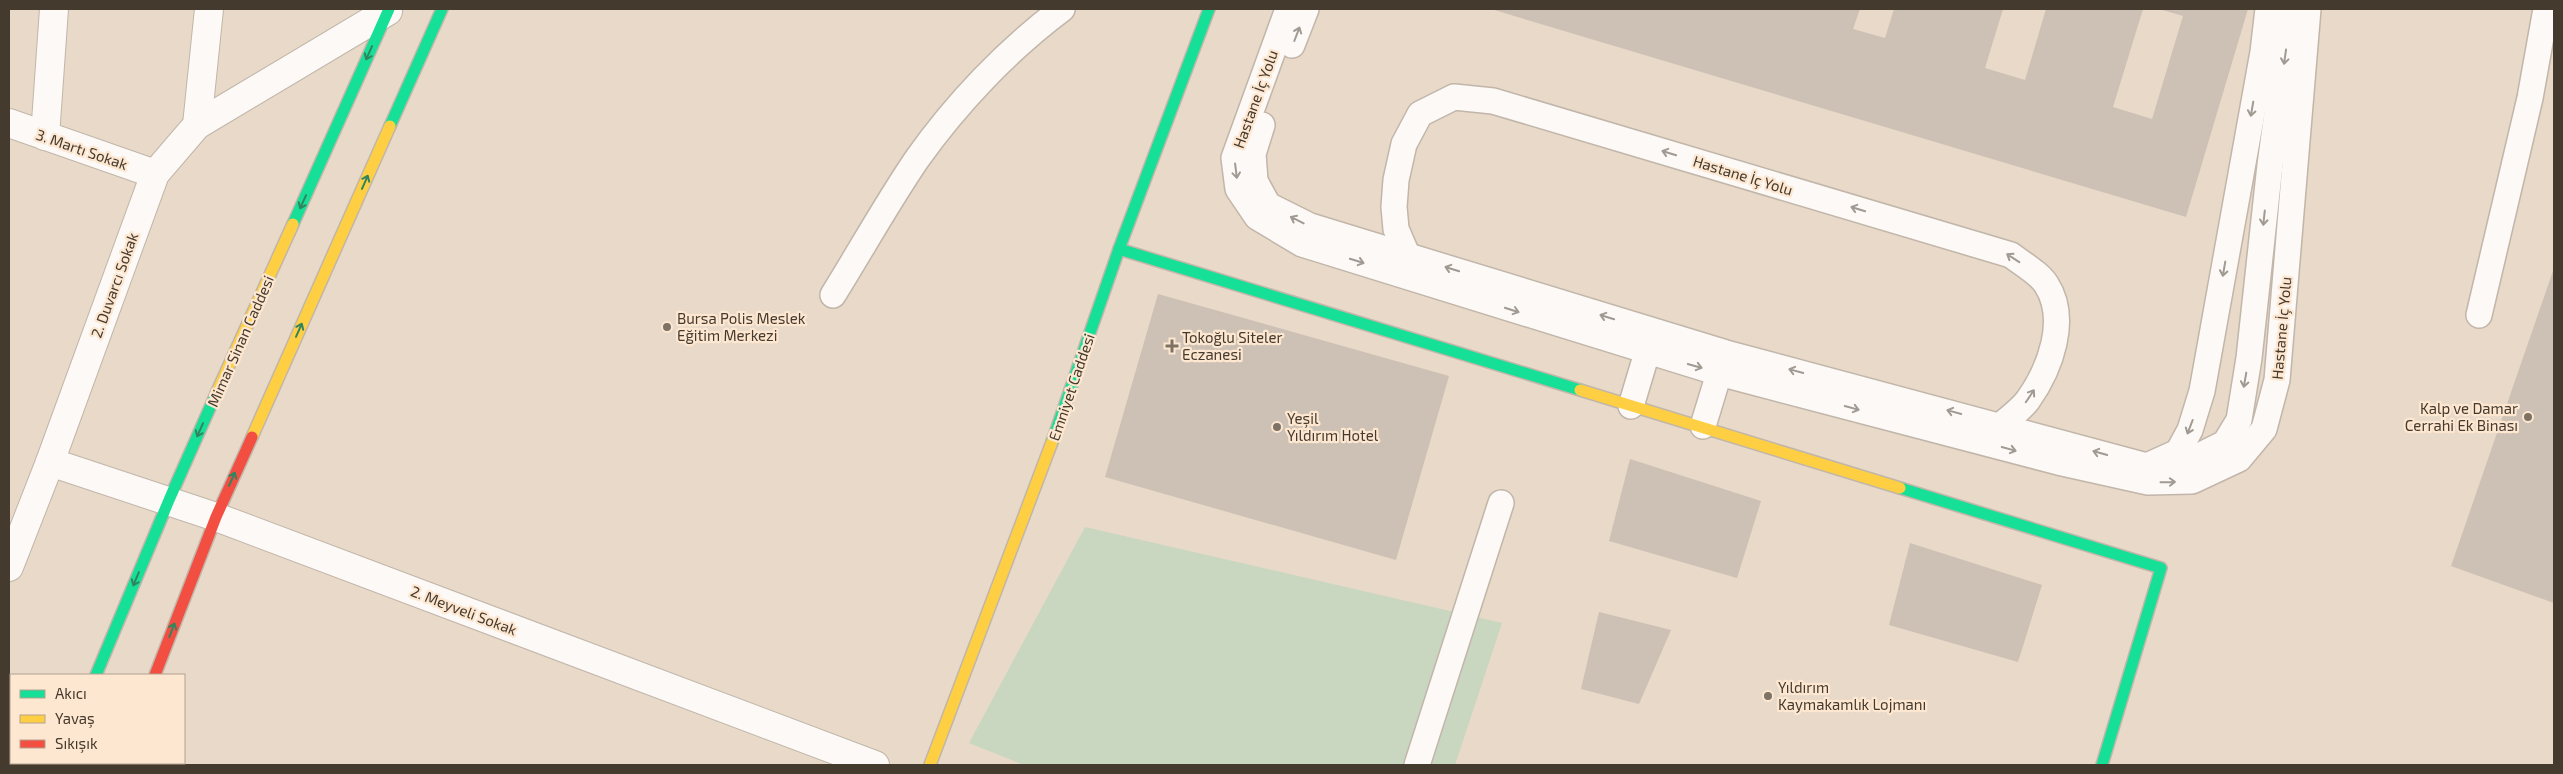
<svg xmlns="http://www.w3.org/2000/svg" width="2563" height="774" font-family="'Exo 2',sans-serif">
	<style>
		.green { fill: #c9d7c1 }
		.building { fill: #ccc1b4 }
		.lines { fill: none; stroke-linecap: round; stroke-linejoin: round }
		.lane-casing { stroke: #c1b6a9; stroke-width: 28 }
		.street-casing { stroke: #c1b6a9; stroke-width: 30 }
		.fast-casing { stroke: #c1b6a9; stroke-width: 14 }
		.slow-casing { stroke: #c1b6a9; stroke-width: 14 }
		.jam-casing { stroke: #c1b6a9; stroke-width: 14 }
		.lane { stroke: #fcf9f7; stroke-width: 25 }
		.street { stroke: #fcf9f7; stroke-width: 28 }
		.fast { stroke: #16e098; stroke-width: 11 }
		.slow { stroke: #ffcf43; stroke-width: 11 }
		.jam { stroke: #f24e42; stroke-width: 11 }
		.oneway { stroke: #a09a92 }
		.oneway2 { stroke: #30855e }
		.poi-dot { fill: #7e7264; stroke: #fee7d0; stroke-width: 2 }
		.labels { text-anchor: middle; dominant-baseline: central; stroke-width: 4.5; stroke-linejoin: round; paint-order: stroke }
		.street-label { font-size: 15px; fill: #453a2e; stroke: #fee7d0 }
		.poi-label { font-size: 15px; fill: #453a2e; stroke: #fee7d0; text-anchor: start }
	</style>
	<rect width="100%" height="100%" fill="#e8d9c9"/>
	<polygon class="green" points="1085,527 1502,623 1455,765 1024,765 969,743"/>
	<g class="building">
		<polygon points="1491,9 1860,9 1853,29 1885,38 1894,9 2003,9 1985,68 2025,80 2046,9 2143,9 2113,107 2152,119 2183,16 2159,9 2248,9 2186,217"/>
		<polygon points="2554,268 2554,603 2451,566"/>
		<polygon points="1158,294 1449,376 1396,560 1105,477"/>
		<polygon points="1630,459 1761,501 1737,578 1609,541"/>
		<polygon points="1910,543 2042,585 2018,662 1889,625"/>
		<polygon points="1599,612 1671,630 1639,704 1581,689"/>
	</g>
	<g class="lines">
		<defs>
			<g id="lane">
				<polyline points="1288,9 1234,158 1238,189 1257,217 1302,244 1719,373 2058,462 2148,482 2192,481 2239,459 2264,429 2277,380 2308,9"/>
				<polyline points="1292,45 1306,9"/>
				<polyline points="1262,125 1253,154 1255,181 1268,205 1310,226 1726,353 2147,466 2178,452 2190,430 2202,391 2263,52 2268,9"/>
				<path d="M1412,266L1396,229L1394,207L1396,180L1404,144L1420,114L1454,97L1493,101L2011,255C2021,263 2039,273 2046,284C2069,319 2050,369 2028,400C2019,412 2003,423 1991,433"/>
				<path d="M833,295C861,250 887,203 917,159C956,104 1007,50 1062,9"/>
				<polyline points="2479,315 2530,98 2546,9"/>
				<polyline points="1631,406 1652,336"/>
				<polyline points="1703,426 1724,357"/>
				<polyline points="2162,463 2197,457 2225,443 2239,420 2249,358 2270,165 2291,9"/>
				<polyline points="1417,765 1501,503"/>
			</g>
			<g id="street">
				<polyline points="9,123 155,174"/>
				<polyline points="197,125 388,11"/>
				<polyline points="45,136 54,9"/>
				<polyline points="50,462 216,517 875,765"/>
				<polyline points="9,567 50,462 155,174 197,125 209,9"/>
			</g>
			<g id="fast">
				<polyline points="390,126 442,9"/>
				<polyline points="293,224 389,9"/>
				<polyline points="1119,249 1580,390"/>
				<polyline points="1052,442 1119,249 1209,9"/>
				<polyline points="1900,488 2161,568 2102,765"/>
				<polyline points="96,675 169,500 216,394"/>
			</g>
			<g id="slow">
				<polyline points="1580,390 1900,488"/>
				<polyline points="216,394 293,224"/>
				<polyline points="252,437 390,126"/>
				<polyline points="930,765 1052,442"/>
			</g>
			<g id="jam">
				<polyline points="155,675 216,517 252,437"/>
				<polyline points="59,765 60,763"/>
				<polyline points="120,765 121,763"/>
			</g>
		</defs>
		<use href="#lane" class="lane-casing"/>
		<use href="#street" class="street-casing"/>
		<use href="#fast" class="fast-casing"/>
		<use href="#slow" class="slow-casing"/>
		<use href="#jam" class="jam-casing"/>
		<use href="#lane" class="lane"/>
		<use href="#street" class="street"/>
		<use href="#fast" class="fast"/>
		<use href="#slow" class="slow"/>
		<use href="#jam" class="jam"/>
	</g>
	<defs><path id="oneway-shaft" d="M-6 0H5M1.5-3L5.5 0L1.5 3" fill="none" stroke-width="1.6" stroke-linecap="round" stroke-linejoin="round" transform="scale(1.25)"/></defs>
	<g class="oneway">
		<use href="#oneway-shaft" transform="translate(1297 34) rotate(-69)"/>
		<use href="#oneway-shaft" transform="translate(2285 57) rotate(98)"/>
		<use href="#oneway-shaft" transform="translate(2252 109) rotate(100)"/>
		<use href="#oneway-shaft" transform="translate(1669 153) rotate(-163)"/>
		<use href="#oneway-shaft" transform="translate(1236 171) rotate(83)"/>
		<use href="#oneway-shaft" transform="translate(1858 209) rotate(-163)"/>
		<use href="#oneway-shaft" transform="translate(2264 218) rotate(96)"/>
		<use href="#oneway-shaft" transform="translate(1297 220) rotate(-153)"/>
		<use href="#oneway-shaft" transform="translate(2013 258) rotate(-147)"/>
		<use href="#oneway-shaft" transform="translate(1357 261) rotate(17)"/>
		<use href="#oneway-shaft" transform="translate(1452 269) rotate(-163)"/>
		<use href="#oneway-shaft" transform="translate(2224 269) rotate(100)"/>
		<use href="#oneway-shaft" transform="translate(1512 310) rotate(18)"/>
		<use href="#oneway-shaft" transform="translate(1607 317) rotate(-163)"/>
		<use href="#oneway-shaft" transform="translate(1695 366) rotate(16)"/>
		<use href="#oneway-shaft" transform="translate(1796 371) rotate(-165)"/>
		<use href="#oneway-shaft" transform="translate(2245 380) rotate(100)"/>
		<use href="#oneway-shaft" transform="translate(2030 396) rotate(-56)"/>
		<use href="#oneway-shaft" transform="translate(1852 408) rotate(15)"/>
		<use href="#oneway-shaft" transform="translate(1954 412) rotate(-165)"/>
		<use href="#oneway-shaft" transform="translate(2190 427) rotate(111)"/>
		<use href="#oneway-shaft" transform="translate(2009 449) rotate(15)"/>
		<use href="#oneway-shaft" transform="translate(2100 453) rotate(-164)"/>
		<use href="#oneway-shaft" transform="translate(2168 482) rotate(-1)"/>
	</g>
	<g class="oneway2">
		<use href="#oneway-shaft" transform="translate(369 53) rotate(114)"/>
		<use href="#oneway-shaft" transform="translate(365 182) rotate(-66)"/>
		<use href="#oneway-shaft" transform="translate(303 202) rotate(114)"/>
		<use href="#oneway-shaft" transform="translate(299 330) rotate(-66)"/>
		<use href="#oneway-shaft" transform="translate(200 430) rotate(114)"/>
		<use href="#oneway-shaft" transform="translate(232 479) rotate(-66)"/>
		<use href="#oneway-shaft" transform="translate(136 579) rotate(113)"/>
		<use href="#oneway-shaft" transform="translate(172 630) rotate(-69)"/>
	</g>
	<g class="poi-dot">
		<circle cx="667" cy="327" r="5"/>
		<path d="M1169.5 338.5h5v5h5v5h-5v5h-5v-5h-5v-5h5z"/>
		<circle cx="2528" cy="417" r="5"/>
		<circle cx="1277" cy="427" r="5"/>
		<circle cx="1768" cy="696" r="5"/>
	</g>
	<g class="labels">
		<g class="street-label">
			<text transform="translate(1255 99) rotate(-70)">Hastane İç Yolu</text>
			<text transform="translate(82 149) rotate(19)">3. Martı Sokak</text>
			<text transform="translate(1743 175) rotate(17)">Hastane İç Yolu</text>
			<text transform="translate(114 285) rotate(-70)">2. Duvarcı Sokak</text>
			<text transform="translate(2281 328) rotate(-85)">Hastane İç Yolu</text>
			<text transform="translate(240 341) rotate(-66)">Mimar Sinan Caddesi</text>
			<text transform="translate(1071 387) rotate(-71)">Emniyet Caddesi</text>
			<text transform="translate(464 610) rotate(21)">2. Meyveli Sokak</text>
		</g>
		<g class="poi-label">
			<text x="677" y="318">Bursa Polis Meslek<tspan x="677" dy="17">Eğitim Merkezi</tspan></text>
			<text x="1182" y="337">Tokoğlu Siteler<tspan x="1182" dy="17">Eczanesi</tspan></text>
			<text x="2518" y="408" text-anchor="end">Kalp ve Damar<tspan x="2518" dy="17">Cerrahi Ek Binası</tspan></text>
			<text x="1287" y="418">Yeşil<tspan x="1287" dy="17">Yıldırım Hotel</tspan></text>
			<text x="1778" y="687">Yıldırım<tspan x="1778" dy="17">Kaymakamlık Lojmanı</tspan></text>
		</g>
	</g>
	<rect width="2563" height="774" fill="none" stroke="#453a2e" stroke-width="20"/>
	<rect x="10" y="674" width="175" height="90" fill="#fee7d0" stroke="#b4a28f"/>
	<rect x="20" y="690" width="25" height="8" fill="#16e098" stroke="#b4a28f"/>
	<text x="55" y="699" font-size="15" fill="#453a2e">Akıcı</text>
	<rect x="20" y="715" width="25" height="8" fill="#ffcf43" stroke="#b4a28f"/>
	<text x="55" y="724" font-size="15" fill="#453a2e">Yavaş</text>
	<rect x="20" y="740" width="25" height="8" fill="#f24e42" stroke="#b4a28f"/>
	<text x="55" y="749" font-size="15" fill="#453a2e">Sıkışık</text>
</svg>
